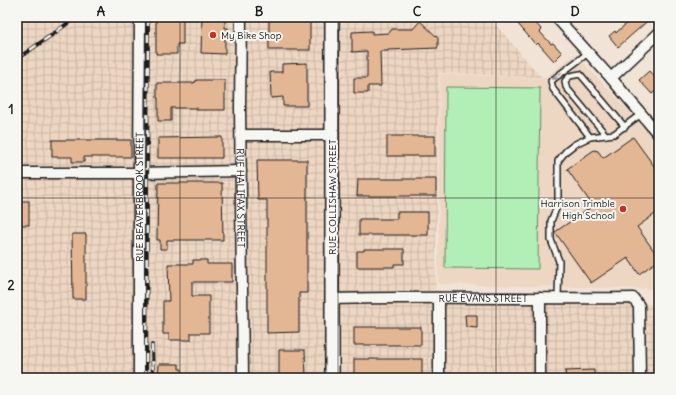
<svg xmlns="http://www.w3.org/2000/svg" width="676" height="395" font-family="Delius,sans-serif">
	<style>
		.built { fill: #edd6c2 }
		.industrial { fill: url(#industrial-grid) }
		.green { fill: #b1efb6; stroke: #668669 }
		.building { fill: #e4b794; stroke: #1c1c1c }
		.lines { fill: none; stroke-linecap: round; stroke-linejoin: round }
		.service-casing { stroke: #1c1c1c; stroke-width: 8 }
		.minor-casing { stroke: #1c1c1c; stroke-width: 13 }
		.tertiary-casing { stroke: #1c1c1c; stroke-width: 16 }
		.service { stroke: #f6f6f2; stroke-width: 5 }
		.minor { stroke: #f6f6f2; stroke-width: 10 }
		.tertiary { stroke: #f6f6f2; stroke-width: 13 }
		.rail-casing { stroke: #1c1c1c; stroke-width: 4 }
		.rail { stroke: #f6f6f2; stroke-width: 2.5; stroke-dasharray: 8; stroke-linecap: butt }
		.oneway { fill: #949492 }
		.grid { fill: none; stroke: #1c1c1c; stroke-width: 1; stroke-opacity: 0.55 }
		.poi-dot { fill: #c8321e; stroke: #f6f6f2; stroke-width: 1.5 }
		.labels { text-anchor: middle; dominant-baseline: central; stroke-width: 4; stroke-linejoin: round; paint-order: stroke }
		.poi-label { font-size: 10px; fill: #1c1c1c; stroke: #f6f6f2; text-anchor: start }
		.street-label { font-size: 10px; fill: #1c1c1c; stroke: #f6f6f2 }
		.neatline { fill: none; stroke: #1c1c1c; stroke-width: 1.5 }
		.grid-label { font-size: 13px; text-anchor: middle; font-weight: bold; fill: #1c1c1c }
	</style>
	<defs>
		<pattern id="industrial-grid" width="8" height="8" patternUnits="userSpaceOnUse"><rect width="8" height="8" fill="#edd6c2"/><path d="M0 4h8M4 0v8" fill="none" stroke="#cbb7a6"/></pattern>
	</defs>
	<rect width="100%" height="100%" fill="#f1e3d6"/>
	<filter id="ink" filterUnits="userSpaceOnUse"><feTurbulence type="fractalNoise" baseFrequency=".025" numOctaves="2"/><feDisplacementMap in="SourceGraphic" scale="8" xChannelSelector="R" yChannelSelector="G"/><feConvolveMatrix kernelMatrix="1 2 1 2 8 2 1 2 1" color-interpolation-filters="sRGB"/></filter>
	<g filter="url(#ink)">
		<polygon class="built" points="575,54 659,143 659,289 438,284 440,74 545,78"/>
		<polygon class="industrial" points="17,17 489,17 541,77 439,73 435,304 659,304 659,378 17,378"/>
		<polygon class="green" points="446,87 540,88 538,269 445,268"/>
		<g class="building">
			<polygon points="156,17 183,17 183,44 177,44 177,54 156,54"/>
			<polygon points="202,17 225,17 225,28 228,28 228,35 225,35 225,54 201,53"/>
			<rect x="269" y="17" width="41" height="33"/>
			<polygon points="512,17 530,17 542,30 540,32 551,44 553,43 562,53 554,61 538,43 536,45"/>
			<polygon points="634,17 652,17 618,47 609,36 615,31 616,33 618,31"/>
			<polygon points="420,21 438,38 438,48 388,50 388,51 380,51 381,86 368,86 368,93 354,93 354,78 367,78 367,51 352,52 352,32 372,31 372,34 389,33 392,29 413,29"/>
			<polygon points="307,63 307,106 283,106 283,97 271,98 270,72 282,72 282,64"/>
			<polygon points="649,71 659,82 659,88 652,94 639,80"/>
			<polygon points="196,80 225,80 225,110 197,110 197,108 171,108 171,121 158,121 158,98 157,98 157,83 194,83 194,82 196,82"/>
			<rect x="387" y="136" width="48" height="20"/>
			<polygon points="222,137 222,158 158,158 158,138"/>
			<polygon points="633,137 659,173 659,211 637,227 659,258 659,260 639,274 628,258 591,283 555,232 593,206 567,169 594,150 598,151 603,158"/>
			<polygon points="52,140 131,140 131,157 84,157 84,162 72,162 72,157 52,157"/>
			<polygon points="257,160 307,160 307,293 299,293 299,332 267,333 267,200 258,200"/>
			<polygon points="358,179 436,179 436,196 357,196"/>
			<polygon points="158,183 222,183 223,240 167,240 167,249 160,249 160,240 157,240"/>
			<rect x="17" y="201" width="12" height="24"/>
			<polygon points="397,212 428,212 428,235 359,235 359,219 397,219"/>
			<polygon points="72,234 86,234 86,299 73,299"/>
			<polygon points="364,249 404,249 404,264 394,264 394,267 357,267 357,251 364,251"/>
			<polygon points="193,260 207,260 207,264 232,264 232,282 192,282 192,296 209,296 209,333 191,333 191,340 169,340 169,334 163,334 163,301 169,301 168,264 193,264"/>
			<polygon points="465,315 477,315 477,328 466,327"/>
			<rect x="354" y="327" width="67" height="18"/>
			<polygon points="279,350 305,350 306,378 279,378"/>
			<rect x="354" y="359" width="68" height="18"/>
			<polygon points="159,364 179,364 179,369 182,369 182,378 158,378"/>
			<polygon points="594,370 594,378 566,378 565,371"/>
		</g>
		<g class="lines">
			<defs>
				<g id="service">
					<polyline points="588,53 551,81 553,89 590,137"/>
					<polyline points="606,135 566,87 565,81 570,76 580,74 625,127"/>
					<polyline points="558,298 559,261 551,240 551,221 558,204 558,161 566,151 575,144 590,137 614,134 641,114"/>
				</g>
				<g id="minor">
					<path id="s1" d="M241,17L240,107L243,378"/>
					<polyline points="556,17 611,78 659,135"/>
					<polyline points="611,78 659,33"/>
					<polyline points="241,135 332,135"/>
					<polyline points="17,173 139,173 241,171"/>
					<polyline points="540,298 540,378"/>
					<path id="s2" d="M332,299C433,296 533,299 633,298L639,306L640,378"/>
					<path id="s3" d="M139,378V173L140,17"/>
					<polyline points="439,378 439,298"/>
				</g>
				<polyline id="tertiary" points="332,17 332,378"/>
			</defs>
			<use href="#service" class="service-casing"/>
			<use href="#minor" class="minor-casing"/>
			<use href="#tertiary" class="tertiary-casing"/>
			<use href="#service" class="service"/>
			<use href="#minor" class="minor"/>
			<use href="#tertiary" class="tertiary"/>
			<defs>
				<g id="rail">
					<polyline points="17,59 56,32 76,17"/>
					<polyline points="152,345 153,378"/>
					<polyline points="146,378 148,17"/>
				</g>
			</defs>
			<use href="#rail" class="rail-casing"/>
			<use href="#rail" class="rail"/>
		</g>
		<defs><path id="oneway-solid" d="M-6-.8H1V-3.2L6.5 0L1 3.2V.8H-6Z"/></defs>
		<use class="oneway" href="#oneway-solid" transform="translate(557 76) rotate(143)"/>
	</g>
	<path class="grid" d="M180,17V378M338,17V378M496,17V378M17,198H659"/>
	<g class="poi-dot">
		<circle cx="213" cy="35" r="4"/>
		<circle cx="623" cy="209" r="4"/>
	</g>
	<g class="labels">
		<g class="poi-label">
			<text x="221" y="35">My Bike Shop</text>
			<text x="615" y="203" text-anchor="end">Harrison Trimble<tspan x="615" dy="12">High School</tspan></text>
		</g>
		<g class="street-label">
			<text stroke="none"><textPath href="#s3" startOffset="181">RUE BEAVERBROOK STREET</textPath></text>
			<text stroke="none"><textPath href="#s1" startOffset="181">RUE HALIFAX STREET</textPath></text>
			<text transform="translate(332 197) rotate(-90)">RUE COLLISHAW STREET</text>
			<text stroke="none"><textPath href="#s2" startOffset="151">RUE EVANS STREET</textPath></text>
		</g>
	</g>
	<rect width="676" height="395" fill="none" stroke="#f6f6f2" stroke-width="44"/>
	<rect x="22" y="22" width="632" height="351" class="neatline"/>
	<g class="grid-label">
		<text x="101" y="16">A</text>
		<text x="259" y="16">B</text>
		<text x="417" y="16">C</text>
		<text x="575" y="16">D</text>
		<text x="11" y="114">1</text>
		<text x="11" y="290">2</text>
	</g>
</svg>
